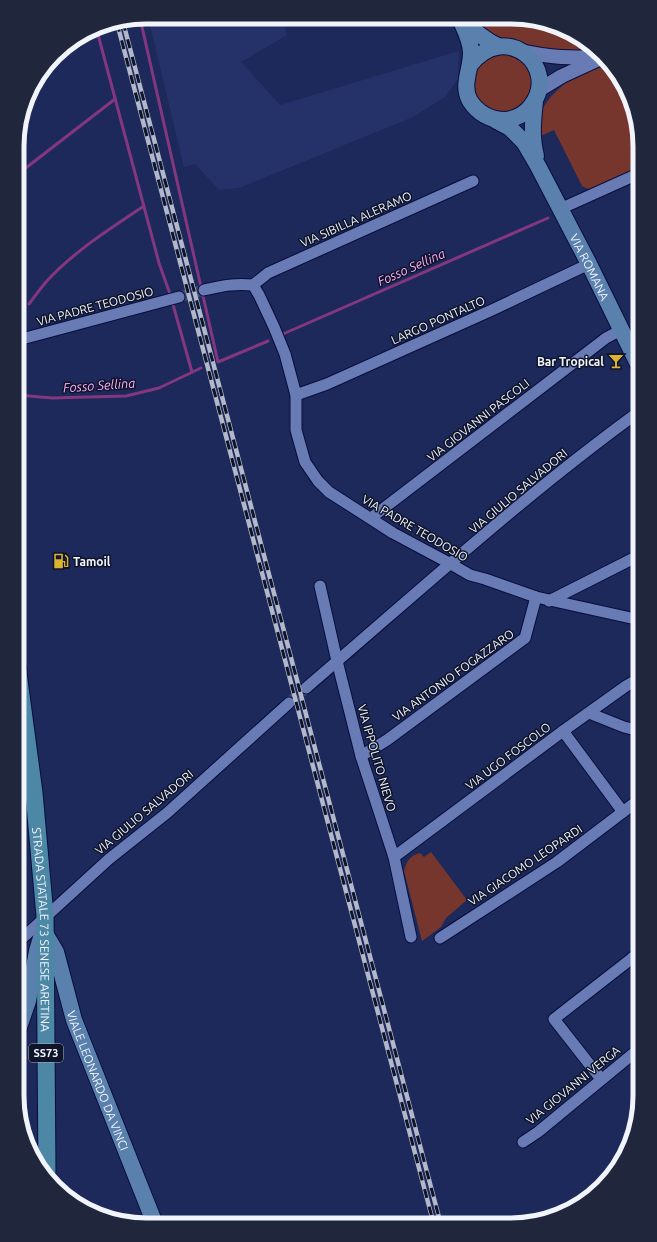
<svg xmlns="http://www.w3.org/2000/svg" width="657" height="1242" font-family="Ubuntu,sans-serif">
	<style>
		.built { fill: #243269 }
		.green { fill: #77362d }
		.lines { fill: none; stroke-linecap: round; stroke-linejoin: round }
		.stream { stroke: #83377f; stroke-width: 3 }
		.minor-tunnel { stroke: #3c4772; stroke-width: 11; stroke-dasharray: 11 5.5; stroke-linecap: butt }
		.minor-casing { stroke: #080e3e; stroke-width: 13 }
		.tertiary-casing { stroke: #080e3e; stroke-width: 16 }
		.secondary-casing { stroke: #080e3e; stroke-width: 18 }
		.primary-casing { stroke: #080e3e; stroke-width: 19 }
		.minor { stroke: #687bb4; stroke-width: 11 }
		.tertiary { stroke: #687bb4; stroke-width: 14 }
		.secondary { stroke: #5a81ad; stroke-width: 16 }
		.primary { stroke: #4d87a6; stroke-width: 17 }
		.rail-casing { stroke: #b2b8ca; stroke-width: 4.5 }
		.rail { stroke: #0e142a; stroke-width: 3; stroke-dasharray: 9; stroke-linecap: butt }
		.labels { text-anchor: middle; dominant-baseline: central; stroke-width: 3; stroke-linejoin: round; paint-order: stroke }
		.shield { fill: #0e142a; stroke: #adb1bc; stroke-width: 1 }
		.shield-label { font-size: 11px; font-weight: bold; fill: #f1f4fa }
		.street-label { font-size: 12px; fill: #f1f4fa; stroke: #0e142a }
		.poi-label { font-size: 12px; font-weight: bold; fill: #f1f4fa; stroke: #0e142a; text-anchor: end }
		.water-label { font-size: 13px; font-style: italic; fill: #ffacf8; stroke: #0e142a }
		.rim { fill: none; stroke: #f1f4fa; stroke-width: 5 }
	</style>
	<rect width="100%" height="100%" fill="#1c295a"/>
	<polygon class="built" points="148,17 282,18 287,35 241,62 280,105 459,51 458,79 445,97 413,117 239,188 219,190 195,164 184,167"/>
	<g class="green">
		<path d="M479,19H536L597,50C557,51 503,58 479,19Z"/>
		<circle cx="503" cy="83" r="29"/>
		<path d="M588,68H609L633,105L640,146V169L593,191L582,186L554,130L538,137C538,131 537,124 539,119C545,95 568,81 588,68Z"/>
		<path d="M431,852L467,900L446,918L441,927L422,941L404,871C407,861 409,856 420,853L424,857Z"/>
	</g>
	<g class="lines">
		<g class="stream">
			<polyline points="140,18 218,362 268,341"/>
			<polyline points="96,27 159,263 170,294 192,372"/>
			<polyline points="18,174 115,99"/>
			<path d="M29,304C35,296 40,289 46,282C73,252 111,228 144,206"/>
			<polyline points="283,334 548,218"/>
			<polyline points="18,395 52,398 126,396 159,388 201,368"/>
		</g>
		<g class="minor-tunnel">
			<polyline points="179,297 204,290"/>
			<polyline points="289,703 306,688"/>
		</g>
		<defs>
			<g id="minor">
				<polyline points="560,209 640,173"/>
				<polyline points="253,285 268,273 473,181"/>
				<path d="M204,290C222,286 234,283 253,285L259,295L274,327L285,354L296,395V430L305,462L318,481L329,492L393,533L451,564L470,575L485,579L536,597L640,620"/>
				<polyline points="18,340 179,297"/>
				<polyline points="296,395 327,384 492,310 589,264"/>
				<polyline points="371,518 606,338 621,330"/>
				<polyline points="320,586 337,661 361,756 394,857 411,937"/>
				<polyline points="549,601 640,555"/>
				<path d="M306,688C416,594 523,496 640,411"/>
				<polyline points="589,713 624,727 640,731"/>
				<polyline points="563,731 623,812"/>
				<polyline points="361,756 387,740 525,638 536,597"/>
				<polyline points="394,857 563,731 626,686 640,678"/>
				<polyline points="440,938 557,862 640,799"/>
				<polyline points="17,943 109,859 167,813 289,703"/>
				<polyline points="632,958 640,968"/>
				<polyline points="601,1079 554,1019 640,952"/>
				<polyline points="523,1142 538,1132 640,1048"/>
			</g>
			<g id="tertiary">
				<path d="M521,51C551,58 571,58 601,57"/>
				<polyline points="539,90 562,76 597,60"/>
			</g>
			<g id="secondary">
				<path d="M460,19C465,30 471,41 471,53C471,70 461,85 470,101C478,113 490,120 505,120C515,119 525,114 531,106C561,68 506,19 470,65"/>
				<path d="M463,20C474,30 484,40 498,46"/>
				<path d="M535,101C533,120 531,137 536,156"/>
				<path id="s1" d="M495,120L510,128L524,142L538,166L589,264L640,368"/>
				<path id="s2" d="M46,935L56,952L74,1020L155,1224"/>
				<polyline points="17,1033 28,1001 37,951 43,931"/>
			</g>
			<g id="primary">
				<path id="s3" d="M17,665L34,793L45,916L47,1172"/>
			</g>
		</defs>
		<use href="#minor" class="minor-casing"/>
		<use href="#tertiary" class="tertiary-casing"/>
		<use href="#secondary" class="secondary-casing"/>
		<use href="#primary" class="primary-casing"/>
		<use href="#minor" class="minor"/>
		<use href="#tertiary" class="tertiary"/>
		<use href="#secondary" class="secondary"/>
		<use href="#primary" class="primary"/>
		<defs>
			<g id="rail">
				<polyline points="123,22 441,1225"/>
				<polyline points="117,23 434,1225"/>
			</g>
		</defs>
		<use href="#rail" class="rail-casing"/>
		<use href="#rail" class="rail"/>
	</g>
	<defs>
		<symbol id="bar-bare" viewBox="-9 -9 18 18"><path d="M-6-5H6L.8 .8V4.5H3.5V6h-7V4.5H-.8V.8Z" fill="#dcb233" stroke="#0e142a" stroke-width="2.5" paint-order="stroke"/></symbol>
		<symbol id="fuel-bare" viewBox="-9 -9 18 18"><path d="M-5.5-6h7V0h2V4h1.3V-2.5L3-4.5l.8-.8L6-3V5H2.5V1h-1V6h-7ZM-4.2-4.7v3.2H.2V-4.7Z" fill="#dcb233" stroke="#0e142a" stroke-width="2.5" paint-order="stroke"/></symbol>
	</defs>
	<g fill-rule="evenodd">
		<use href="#bar-bare" x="605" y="350" width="22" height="22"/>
		<use href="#fuel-bare" x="50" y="550" width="22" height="22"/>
	</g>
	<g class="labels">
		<rect class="shield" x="29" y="1044" width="34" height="18" rx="3"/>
		<g class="shield-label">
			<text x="46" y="1053">SS73</text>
		</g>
		<g class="street-label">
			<text transform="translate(356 219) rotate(-24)">VIA SIBILLA ALERAMO</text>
			<text stroke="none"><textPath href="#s1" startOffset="178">VIA ROMANA</textPath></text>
			<text transform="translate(95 306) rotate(-15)">VIA PADRE TEODOSIO</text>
			<text transform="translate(438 320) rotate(-24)">LARGO PONTALTO</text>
			<text transform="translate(478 420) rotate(-38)">VIA GIOVANNI PASCOLI</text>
			<text transform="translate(518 491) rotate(-40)">VIA GIULIO SALVADORI</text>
			<text transform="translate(415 528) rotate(30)">VIA PADRE TEODOSIO</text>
			<text transform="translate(453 675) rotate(-36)">VIA ANTONIO FOGAZZARO</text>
			<text transform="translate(508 756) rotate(-37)">VIA UGO FOSCOLO</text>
			<text transform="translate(377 758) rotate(74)">VIA IPPOLITO NIEVO</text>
			<text transform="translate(144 812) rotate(-40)">VIA GIULIO SALVADORI</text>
			<text transform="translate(525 865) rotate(-34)">VIA GIACOMO LEOPARDI</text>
			<text stroke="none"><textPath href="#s3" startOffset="266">STRADA STATALE 73 SENESE ARETINA</textPath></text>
			<text stroke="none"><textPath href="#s2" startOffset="155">VIALE LEONARDO DA VINCI</textPath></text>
			<text transform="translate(573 1085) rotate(-39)">VIA GIOVANNI VERGA</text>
		</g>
		<g class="poi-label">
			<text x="604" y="361">Bar Tropical</text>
			<text x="73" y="561" text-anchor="start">Tamoil</text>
		</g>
		<g class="water-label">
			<text transform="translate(411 267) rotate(-24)">Fosso Sellina</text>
			<text transform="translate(99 385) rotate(-4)">Fosso Sellina</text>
		</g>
	</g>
	<path d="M0 0H657V1242H0ZM146 24H511A122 122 0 0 1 633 146V1096A122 122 0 0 1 511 1218H146A122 122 0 0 1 24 1096V146A122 122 0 0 1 146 24Z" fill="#20263b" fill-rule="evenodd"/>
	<path class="rim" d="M146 24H511A122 122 0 0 1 633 146V1096A122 122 0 0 1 511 1218H146A122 122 0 0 1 24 1096V146A122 122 0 0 1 146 24Z"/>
</svg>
